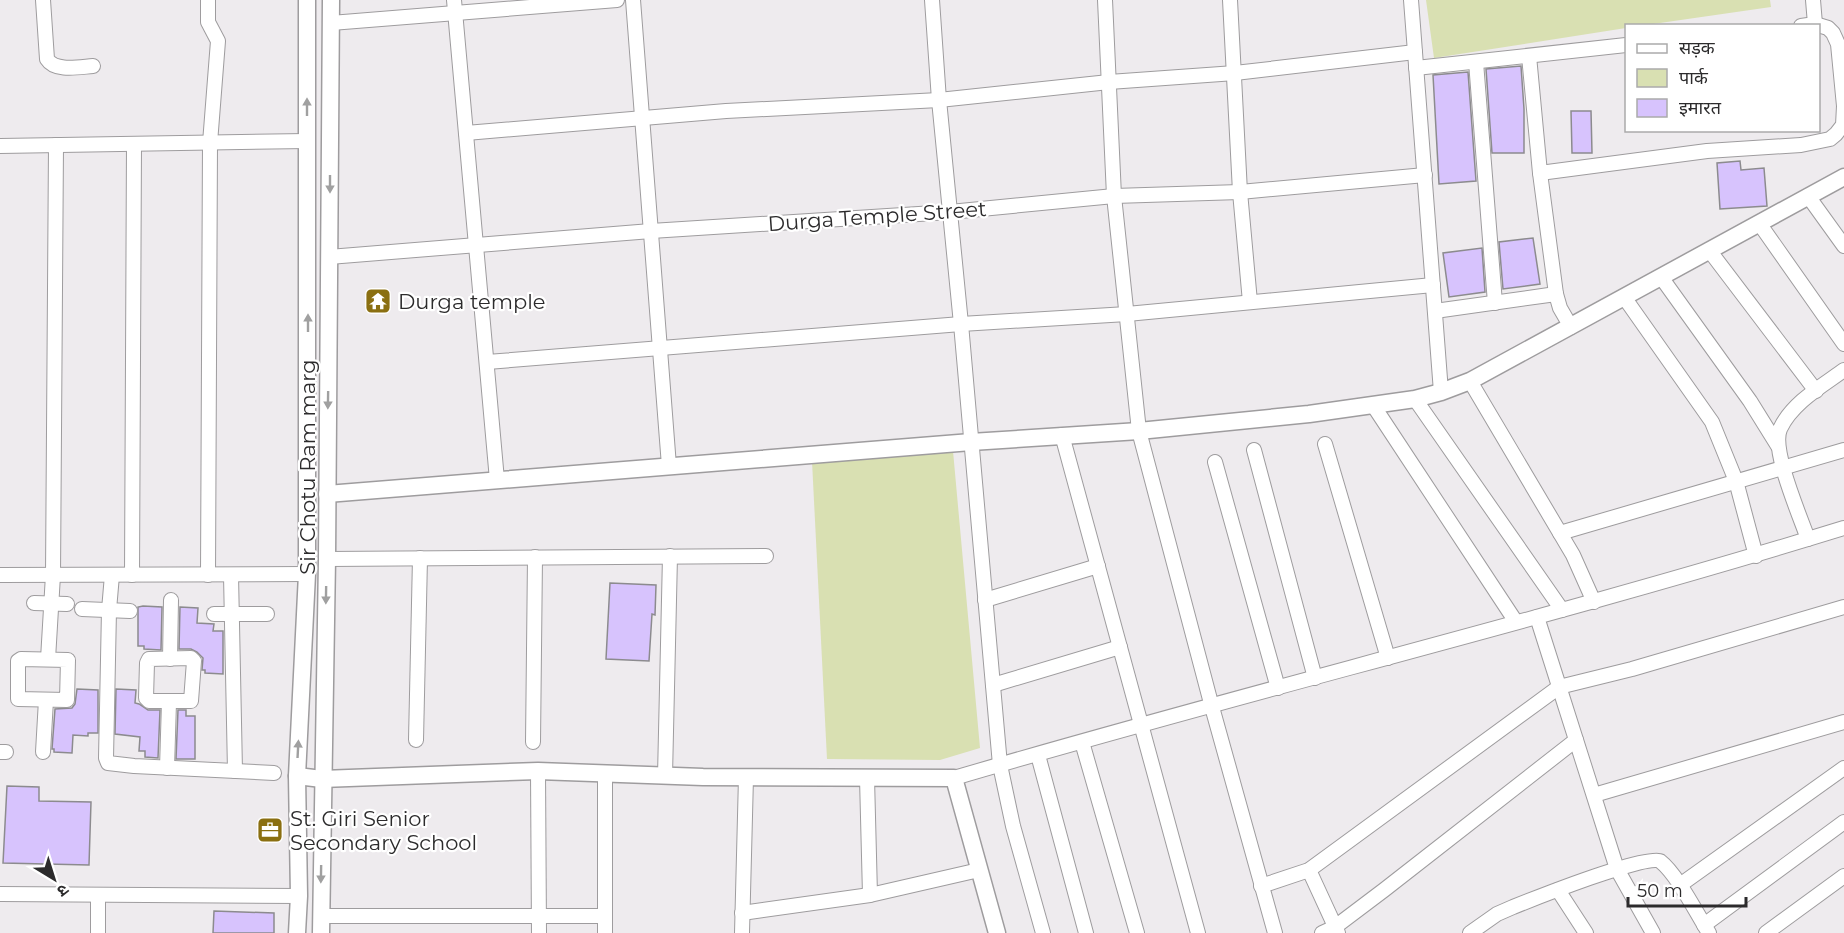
<svg xmlns="http://www.w3.org/2000/svg" width="1844" height="933" font-family="Montserrat,'Noto Sans Devanagari',sans-serif">
	<style>
		.green { fill: #d9e0b2 }
		.building { fill: #d7c3fd; stroke: #8c8b8e; stroke-width: 1.5 }
		.lines { fill: none; stroke-linecap: round; stroke-linejoin: round }
		.minor-casing { stroke: #9e9c9e; stroke-width: 16 }
		.tertiary-casing { stroke: #9e9c9e; stroke-width: 19 }
		.minor { stroke: #fff; stroke-width: 14 }
		.tertiary { stroke: #fff; stroke-width: 16 }
		.oneway { fill: #a0a0a0 }
		.labels { text-anchor: middle; dominant-baseline: central; stroke-width: 4.5; stroke-linejoin: round; paint-order: stroke }
		.street-label { font-size: 21px; fill: #2c2b2c; stroke: #fff }
		.poi-label { font-size: 21px; fill: #2c2b2c; stroke: #fff; text-anchor: start }
	</style>
	<rect width="100%" height="100%" fill="#eeebee"/>
	<g class="green">
		<polygon points="1426,0 1770,0 1771,7 1646,25 1626,26 1626,28 1434,58"/>
		<polygon points="953,451 980,748 940,760 827,759 812,461"/>
	</g>
	<g class="building">
		<polygon points="1521,66 1524,109 1524,153 1492,153 1486,69"/>
		<polygon points="1468,72 1476,181 1439,184 1433,75"/>
		<polygon points="1571,111 1591,111 1592,153 1572,153"/>
		<polygon points="1740,161 1741,170 1764,168 1767,206 1720,209 1717,163"/>
		<polygon points="1533,238 1540,284 1503,289 1499,242"/>
		<polygon points="1482,248 1485,292 1449,297 1443,253"/>
		<polygon points="610,583 656,585 655,615 652,614 649,661 606,659"/>
		<polygon points="143,606 162,607 161,650 144,649 144,646 138,646 138,607"/>
		<polygon points="180,607 198,608 197,623 214,624 213,631 223,631 223,674 205,673 205,670 202,670 203,658 197,652 191,649 179,649"/>
		<polygon points="77,689 98,690 98,733 88,733 88,736 73,735 72,753 54,752 54,749 52,749 55,709 72,708 75,704"/>
		<polygon points="116,689 136,690 135,703 139,704 148,710 160,710 158,758 145,757 145,751 139,751 140,737 115,734"/>
		<polygon points="178,710 186,710 186,716 195,716 195,759 176,759"/>
		<polygon points="7,786 39,787 39,801 91,802 89,865 3,863"/>
		<polygon points="214,911 274,913 274,933 213,933"/>
	</g>
	<g class="lines">
		<defs>
			<g id="minor">
				<path d="M43,0L47,59C55,72 79,67 93,66"/>
				<polyline points="454,0 497,480"/>
				<polyline points="633,0 669,466"/>
				<polyline points="932,0 939,100 961,324 1000,765 1013,826 1043,933"/>
				<polyline points="1105,0 1114,196 1139,431 1212,707 1275,933"/>
				<polyline points="1230,0 1240,192 1250,302"/>
				<polyline points="1411,0 1441,392"/>
				<polyline points="1813,0 1815,24"/>
				<polyline points="331,23 617,0"/>
				<polyline points="1529,56 1540,173 1707,151 1801,145 1830,139 1836,134 1843,125 1844,106 1838,44 1833,33 1828,28 1815,24 1801,26"/>
				<polyline points="1476,62 1495,303"/>
				<polyline points="1416,68 1626,45"/>
				<polyline points="466,133 726,111 939,100 1109,82 1235,73 1415,52"/>
				<polyline points="0,146 307,141"/>
				<polyline points="1540,173 1556,294 1560,308 1571,327"/>
				<polyline points="1808,196 1844,246"/>
				<polyline points="1759,223 1844,344"/>
				<polyline points="1709,250 1816,391"/>
				<polyline points="329,257 651,231 950,212 1114,196 1240,192 1425,175"/>
				<polyline points="1661,277 1750,401 1778,446"/>
				<polyline points="1624,297 1712,422 1736,481 1756,556"/>
				<polyline points="1435,311 1556,294"/>
				<polyline points="487,362 961,324 1127,314 1433,285"/>
				<polyline points="1470,381 1573,555 1594,602"/>
				<polyline points="1415,399 1562,610"/>
				<polyline points="1373,405 1516,622"/>
				<polyline points="1062,435 1198,933"/>
				<polyline points="1325,444 1388,658"/>
				<polyline points="1254,450 1315,678"/>
				<polyline points="1215,462 1278,688"/>
				<polyline points="1560,533 1844,450"/>
				<path d="M1808,539C1800,516 1771,450 1780,429C1792,403 1822,386 1844,370"/>
				<polyline points="327,559 766,556"/>
				<polyline points="0,575 307,574"/>
				<polyline points="112,575 109,610 106,758 108,763 134,766 274,773"/>
				<polyline points="132,575 134,144"/>
				<polyline points="208,575 210,143 218,41 208,22 208,0"/>
				<polyline points="231,575 235,771"/>
				<polyline points="985,600 1098,566"/>
				<polyline points="34,603 67,604"/>
				<polyline points="82,609 130,611"/>
				<polyline points="214,614 267,614"/>
				<polyline points="1537,617 1617,869 1653,933"/>
				<polygon points="191,658 194,661 191,701 149,701 146,698 147,663 149,659"/>
				<polygon points="21,659 68,660 67,700 18,699 18,661"/>
				<polyline points="48,659 53,575 56,145"/>
				<polyline points="170,659 171,600"/>
				<polyline points="993,685 1120,647"/>
				<polyline points="416,740 420,558"/>
				<polyline points="533,742 535,557"/>
				<polyline points="1082,742 1137,933"/>
				<polyline points="0,752 6,752"/>
				<polyline points="43,752 46,700"/>
				<polyline points="1038,755 1086,933"/>
				<polyline points="167,768 169,702"/>
				<polyline points="538,771 539,933"/>
				<polyline points="665,776 670,556"/>
				<polyline points="867,778 870,895"/>
				<path d="M954,778C1249,691 1549,619 1844,528"/>
				<polyline points="1594,795 1844,722"/>
				<polyline points="1309,870 1338,933"/>
				<polyline points="1680,885 1844,768"/>
				<polyline points="1261,886 1309,870 1559,687 1632,669 1844,607"/>
				<polyline points="1558,890 1586,933"/>
				<polyline points="0,894 299,896"/>
				<polyline points="742,913 870,895 979,870"/>
				<polyline points="321,916 605,916"/>
				<polyline points="1704,925 1844,822"/>
				<polyline points="98,933 98,895"/>
				<polyline points="605,933 605,774"/>
				<polyline points="742,933 746,777"/>
				<polyline points="1322,933 1335,927 1384,890 1576,740"/>
				<path d="M1470,933L1497,914L1513,907C1533,899 1648,853 1660,861C1677,874 1697,914 1709,933"/>
				<polyline points="1766,933 1844,876"/>
			</g>
			<g id="tertiary">
				<polyline points="327,494 971,442 1139,431 1309,414 1415,399 1441,392 1470,381 1844,177"/>
				<polyline points="297,776 322,779 538,771 703,777 954,778 997,933"/>
				<polyline points="297,933 299,896 297,776 307,574 307,0"/>
				<polyline points="321,933 327,559 331,0"/>
			</g>
		</defs>
		<use href="#minor" class="minor-casing"/>
		<use href="#tertiary" class="tertiary-casing"/>
		<use href="#minor" class="minor"/>
		<use href="#tertiary" class="tertiary"/>
	</g>
	<defs><path id="oneway-solid" d="M-6-.8H1V-3.2L6.5 0L1 3.2V.8H-6Z" transform="scale(1.5)"/></defs>
	<g class="oneway">
		<use href="#oneway-solid" transform="translate(307 107) rotate(-90)"/>
		<use href="#oneway-solid" transform="translate(330 184) rotate(90)"/>
		<use href="#oneway-solid" transform="translate(308 323) rotate(-90)"/>
		<use href="#oneway-solid" transform="translate(328 400) rotate(91)"/>
		<use href="#oneway-solid" transform="translate(326 595) rotate(91)"/>
		<use href="#oneway-solid" transform="translate(298 749) rotate(-87)"/>
		<use href="#oneway-solid" transform="translate(321 874) rotate(91)"/>
	</g>
	<defs>
		<symbol id="temple-square" viewBox="-11 -11 22 22"><rect x="-9" y="-9" width="18" height="18" rx="4" fill="#8a6f11" stroke="#fff"/><path d="M0-6L5-2H3V0L6.5 2.5H4V6H1.5V3h-3V6H-4V2.5H-6.5L-3 0V-2H-5Z" fill="#fff"/></symbol>
		<symbol id="office-square" viewBox="-11 -11 22 22"><rect x="-9" y="-9" width="18" height="18" rx="4" fill="#8a6f11" stroke="#fff"/><path d="M-6-3h4V-5.5h4V-3h4V5H-6ZM-1-4.5V-3h2v-1.5ZM-6 0V1H6V0Z" fill="#fff"/></symbol>
	</defs>
	<g fill-rule="evenodd">
		<use href="#temple-square" x="363" y="286" width="30" height="30"/>
		<use href="#office-square" x="255" y="815" width="30" height="30"/>
	</g>
	<g class="labels">
		<g class="street-label">
			<text transform="translate(877 216) rotate(-4)">Durga Temple Street</text>
			<text transform="translate(307 467) rotate(-90)">Sir Chotu Ram marg</text>
		</g>
		<g class="poi-label">
			<text x="398" y="301">Durga temple</text>
			<text x="290" y="818">St. Giri Senior<tspan x="290" dy="24">Secondary School</tspan></text>
		</g>
	</g>
	<rect x="1625" y="24" width="195" height="108" fill="#ffffff" stroke="#abaaab" stroke-width="1.5"/>
	<rect x="1637" y="44" width="30" height="9" fill="#ffffff" stroke="#abaaab" stroke-width="1.5"/>
	<text x="1679" y="54" font-size="18" fill="#2c2b2c">सड़क</text>
	<rect x="1637" y="69" width="30" height="18" fill="#d9e0b2" stroke="#abaaab" stroke-width="1.5"/>
	<text x="1679" y="84" font-size="18" fill="#2c2b2c">पार्क</text>
	<rect x="1637" y="99" width="30" height="18" fill="#d7c3fd" stroke="#abaaab" stroke-width="1.5"/>
	<text x="1679" y="114" font-size="18" fill="#2c2b2c">इमारत</text>
	<g transform="translate(54 879) rotate(142)" stroke="#ffffff" stroke-width="4.5" paint-order="stroke">
	<path d="M0-4.5L10 22L0 15L-10 22Z" fill="#2c2b2c"/>
	<text y="-9" font-size="16" font-weight="bold" text-anchor="middle" fill="#2c2b2c">उ</text>
	</g>
	<path d="M1628 897v9h118v-9" fill="none" stroke="#2c2b2c" stroke-width="3"/>
	<text x="1637" y="897" font-size="18" fill="#2c2b2c" stroke="#ffffff" stroke-width="4.5" paint-order="stroke">50 m</text>
</svg>
